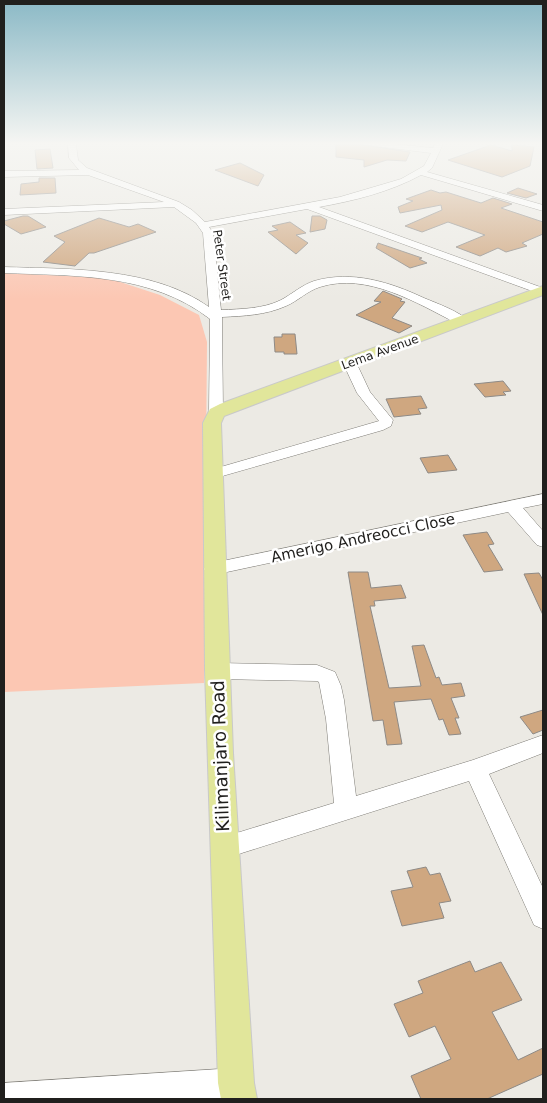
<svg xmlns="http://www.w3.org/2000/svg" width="547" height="1103" font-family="'DejaVu Sans',sans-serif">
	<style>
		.green { fill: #fcc7b3 }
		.building { fill: #cfa780; stroke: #8e8a86 }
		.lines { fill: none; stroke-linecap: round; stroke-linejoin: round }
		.minor-casing { stroke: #7e7c76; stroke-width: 1 }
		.major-casing { stroke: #c9c9c9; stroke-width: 2 }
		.minor { fill: #fff; fill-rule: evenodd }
		.major { fill: #e1e69b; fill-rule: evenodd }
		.labels { text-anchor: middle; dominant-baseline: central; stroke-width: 5; stroke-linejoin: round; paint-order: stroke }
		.far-street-label { font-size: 12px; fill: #201f1d; stroke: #fff }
		.street-label { font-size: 15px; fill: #201f1d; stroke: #fff }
		.near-street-label { font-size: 18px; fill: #201f1d; stroke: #fff }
	</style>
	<rect width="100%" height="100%" fill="#eceae4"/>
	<polygon class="green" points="4,273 108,278 160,295 199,315 207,342 204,683 4,692"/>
	<g class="building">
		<polygon points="336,144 356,144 410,152 406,161 387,160 364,167 364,160 336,157"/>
		<polygon points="491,145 512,151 512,145 534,147 530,166 502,177 448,160"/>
		<polygon points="50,149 53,168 37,169 35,150"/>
		<polygon points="240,163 264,175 258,186 215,170"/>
		<polygon points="39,178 55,178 56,193 20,195 21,184 39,182"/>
		<polygon points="518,188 537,194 526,198 507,193"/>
		<polygon points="431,190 440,193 446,192 481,203 493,198 512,204 501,208 543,222 543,234 522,243 527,246 506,252 498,248 480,256 456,247 485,235 448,222 422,232 405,226 442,210 441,205 400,213 398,207 413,201 406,199"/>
		<polygon points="23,216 28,216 46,227 21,234 4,224 4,221"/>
		<polygon points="312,216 320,216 327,220 325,229 310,232"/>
		<polygon points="99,218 129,227 138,224 156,232 94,253 89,253 75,266 43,262 65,242 54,236"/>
		<polygon points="290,222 306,233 296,235 308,243 296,254 268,232 278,230 272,226"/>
		<polygon points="378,243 422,258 419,259 427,263 410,268 376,248"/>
		<polygon points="383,291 402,299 400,301 405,302 392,318 412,326 399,333 356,315 381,302 374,301"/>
		<polygon points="282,334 295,334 297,354 284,354 284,352 275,352 274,337 282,337"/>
		<polygon points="503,381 511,391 503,392 506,395 485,397 474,384"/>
		<polygon points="421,396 427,408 418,409 421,414 394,417 386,399"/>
		<polygon points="448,455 457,470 428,473 420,458"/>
		<polygon points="487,532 494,544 488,545 503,570 484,572 463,535"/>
		<polygon points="348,572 368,572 371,588 401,585 406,598 374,601 375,606 370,606 389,688 421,686 412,646 424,645 436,678 439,677 442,685 461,683 465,696 451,698 459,718 455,718 461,734 449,735 443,719 439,720 431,699 394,702 402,744 387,745 383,720 373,721"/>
		<polygon points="539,573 543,580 543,615 524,574"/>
		<polygon points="543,710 543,730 533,734 520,717"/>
		<polygon points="426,867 430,875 440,873 451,901 439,903 444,918 402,926 391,891 413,887 407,871"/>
		<polygon points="470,961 475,972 501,962 522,1000 492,1012 518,1060 543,1048 543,1074 487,1099 421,1099 411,1076 451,1059 435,1026 409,1037 394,1004 423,993 418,981"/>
	</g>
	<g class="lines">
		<defs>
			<g id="minor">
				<path d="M68,144H76L78,160L87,168L179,202L192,210L205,222L340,197L401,179L424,166L431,153L358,144H393L433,148L435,144H443L432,168L427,172L543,205V211L421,175C390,192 353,201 319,207L543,288V295L307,209L209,227L213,233L221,310C241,309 263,309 281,300C292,294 302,285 314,281C352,270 390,282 424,298C436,303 461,312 468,321L466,324H458C417,303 367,272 320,287C307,291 298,301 286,306C266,315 244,316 222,317L223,413L221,416H211L209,413L210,319C151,273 74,276 4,273V267C70,269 153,267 209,307L203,233L196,223L174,207L4,215V209L164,202L88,175L4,177V171L79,170L69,158Z"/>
				<polygon points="350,359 355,360 370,392 393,420 391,426 383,430 219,477 207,477 205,474 207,471 379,421 357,393 343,363"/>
				<polygon points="543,494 543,504 523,508 543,531 543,547 537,545 508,512 213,575 207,573 204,569 207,565 213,563"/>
				<polygon points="217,663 317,665 335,672 341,686 344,700 356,796 473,760 543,735 543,753 489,774 543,888 543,929 534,925 469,781 223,859 214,856 211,848 214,840 334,803 326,719 319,682 317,681 217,679 210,676 207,671 210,666"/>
				<polygon points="236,1068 247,1072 251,1083 247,1094 236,1098 4,1099 4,1083"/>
			</g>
			<polygon id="major" points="543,286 543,295 224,416 221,423 233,753 254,1083 257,1099 221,1099 218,1083 205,670 203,423 210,409 220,404"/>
		</defs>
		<use href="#minor" class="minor-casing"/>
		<use href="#major" class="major-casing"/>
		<use href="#minor" class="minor"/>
		<use href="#major" class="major"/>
	</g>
	<linearGradient id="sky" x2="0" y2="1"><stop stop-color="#8bb9c6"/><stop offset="0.48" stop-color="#f6f6f3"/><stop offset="1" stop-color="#f6f6f3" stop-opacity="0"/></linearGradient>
	<rect width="547" height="299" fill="url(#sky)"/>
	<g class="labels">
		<g class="far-street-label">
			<text transform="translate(222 265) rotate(82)">Peter Street</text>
			<text transform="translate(380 352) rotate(-20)">Lema Avenue</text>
		</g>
		<g class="street-label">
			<text transform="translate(363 538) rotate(-12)">Amerigo Andreocci Close</text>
		</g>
		<g class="near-street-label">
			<text transform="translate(220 756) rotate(-92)">Kilimanjaro Road</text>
		</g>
	</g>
	<rect width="547" height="1103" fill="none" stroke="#201f1d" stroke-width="10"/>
</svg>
